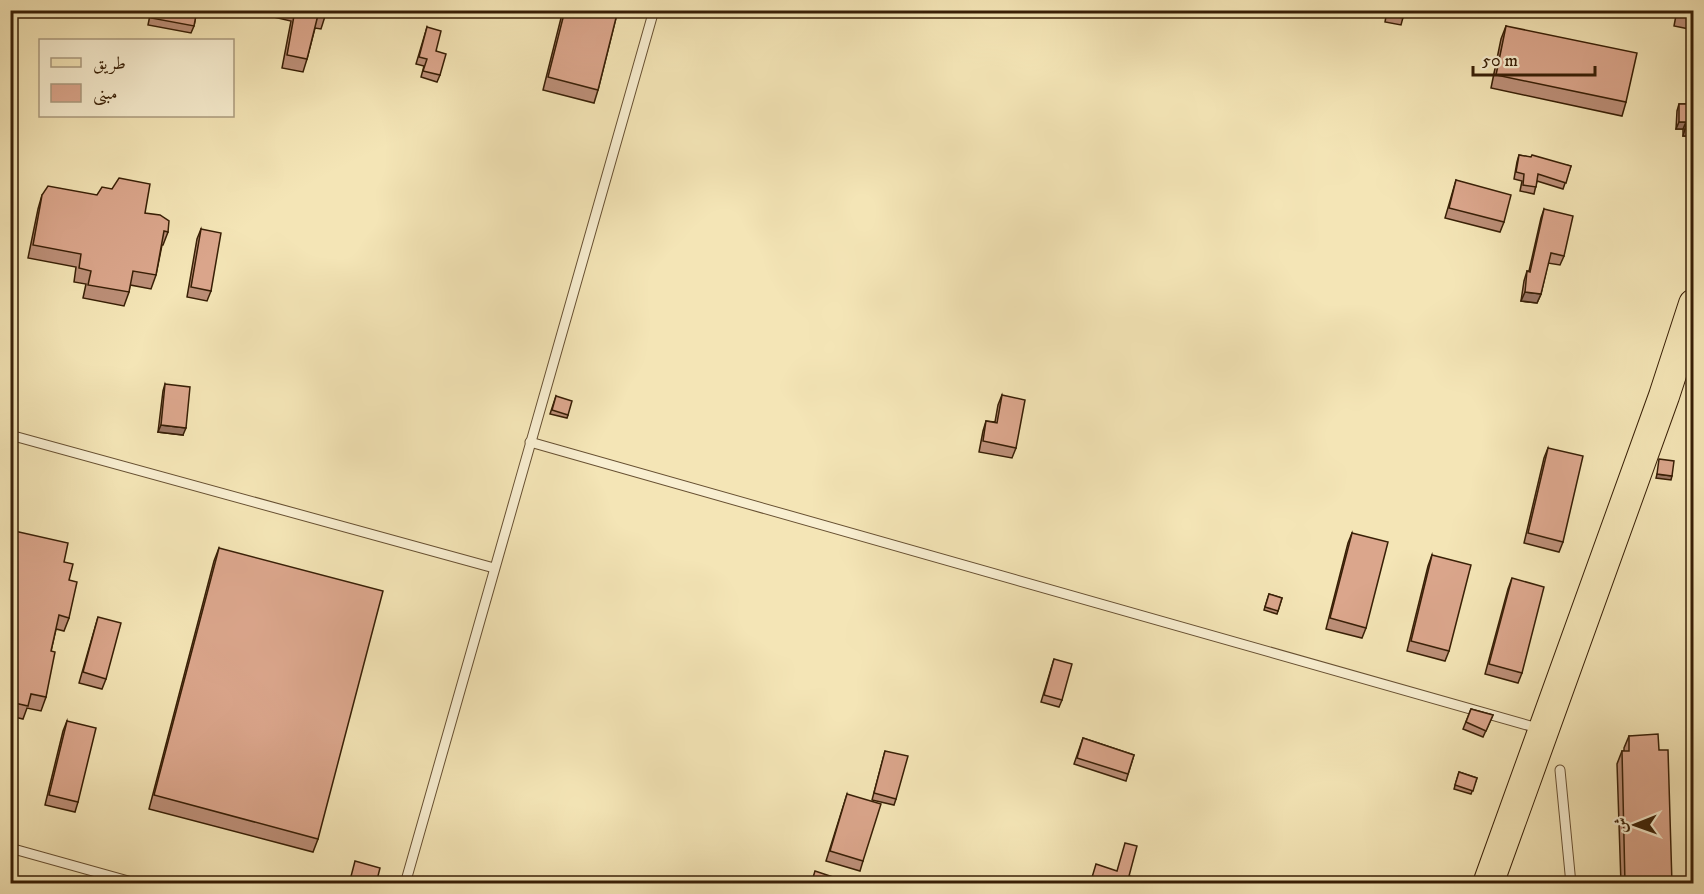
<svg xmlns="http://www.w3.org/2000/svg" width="1704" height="894" font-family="'IM FELL DW Pica',Amiri,serif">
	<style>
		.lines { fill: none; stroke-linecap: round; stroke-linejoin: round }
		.lane-casing { stroke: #675032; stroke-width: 11 }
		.primary-casing { stroke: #381f06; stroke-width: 32 }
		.lane { stroke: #f8eed0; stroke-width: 9 }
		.primary { stroke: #f4e5b6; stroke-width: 30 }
		.wall { fill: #bc8f78; stroke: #381f06; stroke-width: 1.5 }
		.shaded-wall { fill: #997462; stroke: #381f06; stroke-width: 1.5 }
		.building { fill: #dba68c; stroke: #381f06; stroke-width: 1.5 }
	</style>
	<rect width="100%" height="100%" fill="#f4e5b6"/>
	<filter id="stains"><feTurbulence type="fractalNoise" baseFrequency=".00333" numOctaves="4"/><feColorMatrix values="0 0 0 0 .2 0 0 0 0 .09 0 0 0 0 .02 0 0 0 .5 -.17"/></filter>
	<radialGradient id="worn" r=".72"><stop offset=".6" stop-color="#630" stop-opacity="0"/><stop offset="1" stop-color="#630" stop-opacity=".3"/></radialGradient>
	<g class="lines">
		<defs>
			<g id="lane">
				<polyline points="10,435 494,568"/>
				<polyline points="530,442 1541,729"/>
				<polyline points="1560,770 1571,884"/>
				<polyline points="10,848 139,884"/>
				<polyline points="405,884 654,10"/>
			</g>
			<polyline id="primary" points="1488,884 1664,396 1694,304"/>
		</defs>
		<use href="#lane" class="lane-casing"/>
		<use href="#primary" class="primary-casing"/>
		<use href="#lane" class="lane"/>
		<use href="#primary" class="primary"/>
	</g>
	<g class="wall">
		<polygon points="151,10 197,10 194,26 191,33 148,25"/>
		<polygon points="270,10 327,10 321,29 315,28 307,59 303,72 282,68 291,21 269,16"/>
		<polygon points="563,10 618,10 598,90 594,103 543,90"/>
		<polygon points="1386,10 1405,10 1401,25 1385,22 1387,11"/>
		<polygon points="1677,10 1694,10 1694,30 1674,26"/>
		<polygon points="1506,26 1626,102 1622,116 1491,88 1501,39"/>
		<polygon points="427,27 436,51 440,75 437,82 421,77 424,66 416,64"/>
		<polygon points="1679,104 1694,104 1694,136 1683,136 1683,129 1676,129 1677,111"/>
		<polygon points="1519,155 1571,166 1563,189 1537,181 1534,194 1520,191 1522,181 1514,179 1517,162"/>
		<polygon points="1456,180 1504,222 1500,232 1445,218"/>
		<polygon points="42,195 145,213 168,232 163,245 162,245 156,275 151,289 130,285 129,292 124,306 83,298 86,284 74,282 76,267 28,258 38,209"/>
		<polygon points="1544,209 1564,256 1560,265 1548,263 1541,294 1537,303 1521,301 1524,281 1527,271 1529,271 1541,218"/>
		<polygon points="201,229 211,291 207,301 187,297 197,239"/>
		<polygon points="165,384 183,435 158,432 163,391"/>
		<polygon points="1002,395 1016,448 1012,458 979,452 983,431 986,421 995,422 998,405"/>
		<polygon points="556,396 568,415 567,418 550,414"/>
		<polygon points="1548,448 1563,542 1559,552 1524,543 1544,458"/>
		<polygon points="10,530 64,562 69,580 69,618 64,631 56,629 51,651 46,697 41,711 27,708 23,719 10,716"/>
		<polygon points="1352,533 1366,628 1362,638 1326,629 1348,543"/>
		<polygon points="219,548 318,839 313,852 149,809 214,561"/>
		<polygon points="1432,555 1449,651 1445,661 1407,651 1428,566"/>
		<polygon points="1512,578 1522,673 1518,683 1485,674 1508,589"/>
		<polygon points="1269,594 1282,598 1277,614 1264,610"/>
		<polygon points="98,617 106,679 102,689 79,683"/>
		<polygon points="1054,659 1062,700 1059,707 1041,702"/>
		<polygon points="1471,709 1493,715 1483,737 1463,729"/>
		<polygon points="67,721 78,802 75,812 45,805 63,731"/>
		<polygon points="1629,736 1659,750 1672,884 1621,884 1617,764 1622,751 1624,751 1624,748"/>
		<polygon points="1083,738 1134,755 1126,781 1074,764"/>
		<polygon points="885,751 896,799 894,805 872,800"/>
		<polygon points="1459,772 1477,778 1471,794 1454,789"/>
		<polygon points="847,794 863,861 860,871 826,861"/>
	</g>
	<g class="shaded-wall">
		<polygon points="1679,122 1686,122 1683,129 1676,129"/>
		<polygon points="1685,129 1694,129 1694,136 1683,136"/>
		<polygon points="1525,292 1541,294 1537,303 1521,301"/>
		<polygon points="161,425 186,428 183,435 158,432"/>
		<polygon points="1657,474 1672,476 1671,480 1656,478"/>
	</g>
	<g class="building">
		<polygon points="152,10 197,10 194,26 151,18"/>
		<polygon points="295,10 327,10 325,17 318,15 307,59 287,55"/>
		<polygon points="565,10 618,10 598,90 548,77"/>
		<polygon points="1388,10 1405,10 1403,18 1387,15"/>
		<polygon points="1679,10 1694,10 1694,19 1678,16"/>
		<polygon points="1506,26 1637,53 1626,102 1496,75"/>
		<polygon points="427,27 441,31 436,51 446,54 440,75 423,71 427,59 419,57"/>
		<polygon points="1679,104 1694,104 1694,129 1685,129 1686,122 1679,122"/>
		<polygon points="1519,155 1531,157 1532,155 1571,166 1566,183 1538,174 1536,187 1523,185 1524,174 1516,172"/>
		<polygon points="119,178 150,184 145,213 160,215 169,221 168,232 164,231 156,275 133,271 129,292 88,285 91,271 79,268 81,254 33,245 42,195 48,186 97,195 102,187 112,189"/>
		<polygon points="1456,180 1511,195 1504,222 1449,208"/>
		<polygon points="1544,209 1573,216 1564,256 1551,253 1541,294 1525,292 1527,271 1530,272"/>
		<polygon points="201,229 221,233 211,291 191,287"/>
		<polygon points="165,384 190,387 186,428 161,425"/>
		<polygon points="1002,395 1025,400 1016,448 983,441 986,421 997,423"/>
		<polygon points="556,396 572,401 568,415 552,410"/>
		<polygon points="1548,448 1583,456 1563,542 1528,533"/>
		<polygon points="1659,459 1674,461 1672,476 1657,474"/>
		<polygon points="10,530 68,543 64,562 73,564 69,580 77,582 69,618 59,615 51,651 55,652 46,697 31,694 28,706 10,702"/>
		<polygon points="1352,533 1388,542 1366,628 1330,618"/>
		<polygon points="219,548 383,591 318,839 154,795"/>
		<polygon points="1432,555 1471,565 1449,651 1411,641"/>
		<polygon points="1512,578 1544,587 1522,673 1489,664"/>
		<polygon points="1269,594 1282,598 1278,611 1265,607"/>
		<polygon points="98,617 121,623 106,679 83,672"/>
		<polygon points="1054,659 1072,664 1062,700 1044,695"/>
		<polygon points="1471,709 1493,715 1486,731 1466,722"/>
		<polygon points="67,721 96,728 78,802 49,795"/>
		<polygon points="1658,734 1659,750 1668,750 1672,884 1625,884 1622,751 1629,751 1629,736"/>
		<polygon points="1083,738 1134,755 1128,774 1077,758"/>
		<polygon points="885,751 908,756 896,799 874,793"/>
		<polygon points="1459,772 1477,778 1473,791 1455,785"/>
		<polygon points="847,794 881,804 863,861 830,851"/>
		<polygon points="1125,843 1137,846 1129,876 1133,877 1131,884 1090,884 1096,864 1117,871"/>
		<polygon points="355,861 380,868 376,884 349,884"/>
		<polygon points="815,871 836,878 834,884 811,884"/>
	</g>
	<rect width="1704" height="894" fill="none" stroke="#f4e5b6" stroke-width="36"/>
	<rect x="12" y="12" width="1680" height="870" fill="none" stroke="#381f06" stroke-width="3"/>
	<rect x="18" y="18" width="1668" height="858" fill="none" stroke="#381f06" stroke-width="1.5"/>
	<rect x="39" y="39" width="195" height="78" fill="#f8eed0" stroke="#ab9b7f" stroke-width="1.5"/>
	<rect x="51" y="58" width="30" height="9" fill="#f4e5b6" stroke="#ab9b7f" stroke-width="1.5"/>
	<text x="93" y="69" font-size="18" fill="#381f06">طريق</text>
	<rect x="51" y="84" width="30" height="18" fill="#dba68c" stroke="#ab9b7f" stroke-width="1.5"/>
	<text x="93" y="99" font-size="18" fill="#381f06">مبنى</text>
	<g transform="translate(1635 825) rotate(269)" stroke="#f8eed0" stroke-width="4.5" paint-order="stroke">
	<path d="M0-4.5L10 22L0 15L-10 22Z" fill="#381f06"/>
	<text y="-9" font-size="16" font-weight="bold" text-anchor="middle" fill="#381f06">ش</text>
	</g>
	<path d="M1473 66v9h122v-9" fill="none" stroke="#381f06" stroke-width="3"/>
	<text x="1482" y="66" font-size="18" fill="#381f06" stroke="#f8eed0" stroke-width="4.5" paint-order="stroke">50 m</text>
	<rect width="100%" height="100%" filter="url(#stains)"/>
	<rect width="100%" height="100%" fill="url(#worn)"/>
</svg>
